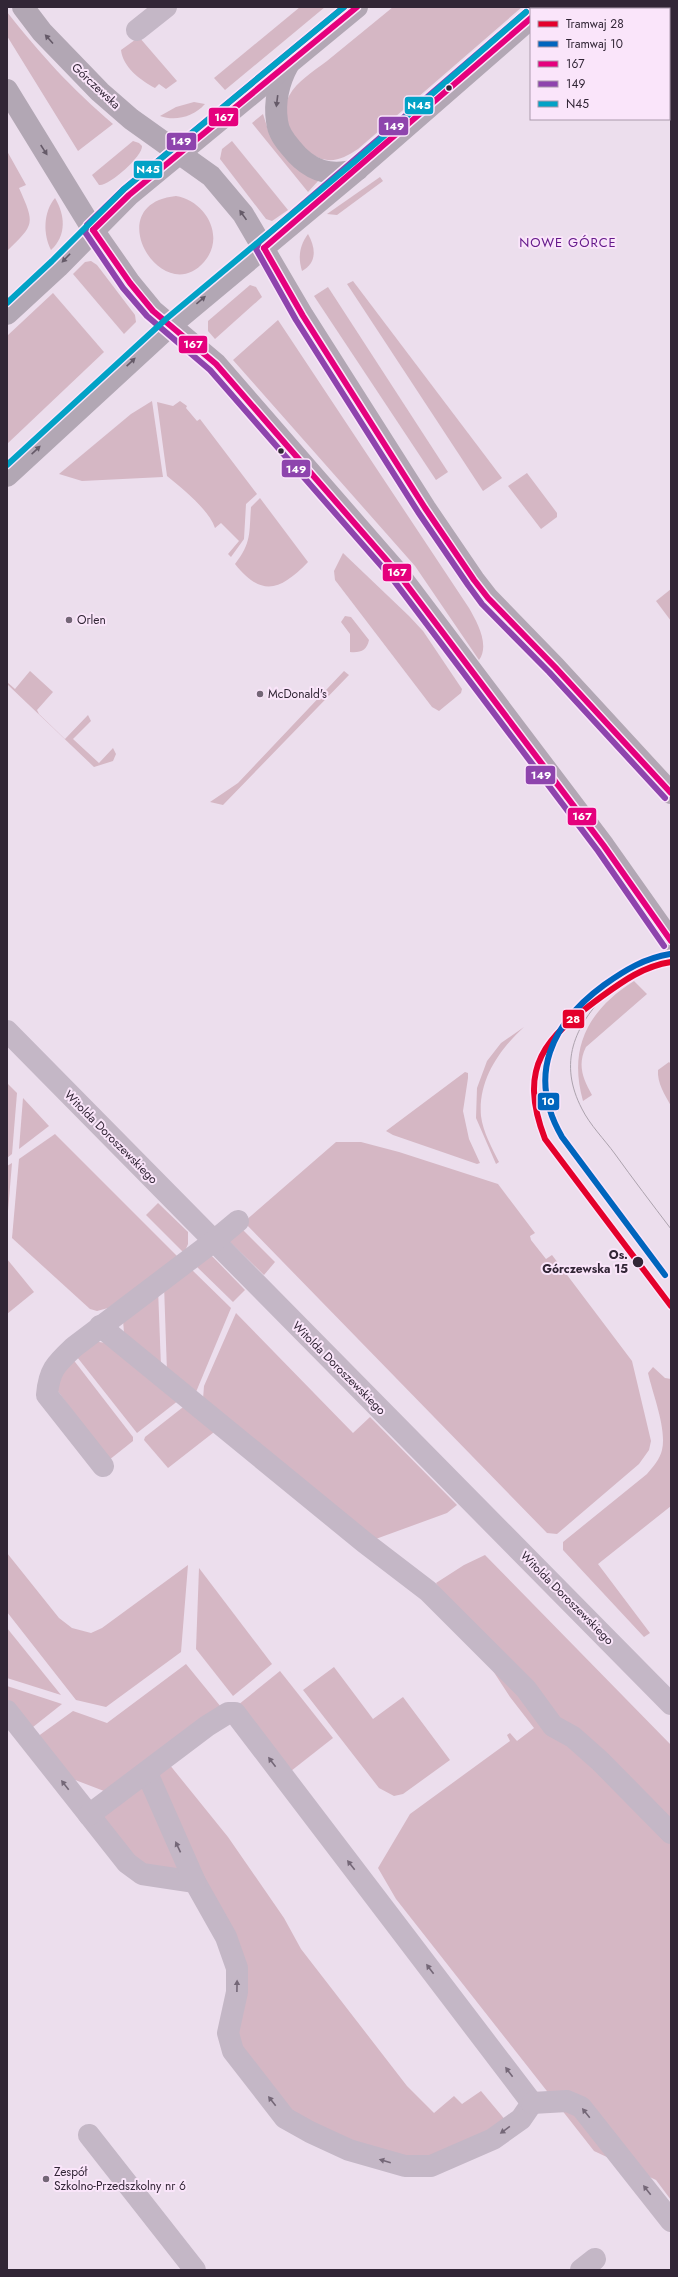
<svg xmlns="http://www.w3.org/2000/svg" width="678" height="2277" font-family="Jost,sans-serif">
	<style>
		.green { fill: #d5b7c4 }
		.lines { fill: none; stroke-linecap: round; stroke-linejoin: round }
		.minor { stroke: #c4b7c6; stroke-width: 22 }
		.major { stroke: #b2a7b4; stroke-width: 22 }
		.tram { stroke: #aca2ad; stroke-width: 1 }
		.bus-1-casing { stroke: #fae5fa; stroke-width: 9 }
		.bus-2-casing { stroke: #fae5fa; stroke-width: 9 }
		.bus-3-casing { stroke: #fae5fa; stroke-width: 9 }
		.bus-1 { stroke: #e5007d; stroke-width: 6 }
		.bus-2 { stroke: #8e44ad; stroke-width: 6 }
		.bus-3 { stroke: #02a2c6; stroke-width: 6 }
		.tram-1-casing { stroke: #fae5fa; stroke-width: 9 }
		.tram-2-casing { stroke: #fae5fa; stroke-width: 9 }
		.tram-1 { stroke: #e4002b; stroke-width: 6 }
		.tram-2 { stroke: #0065bd; stroke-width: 6 }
		.oneway { fill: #655a68 }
		.oneway2 { fill: #746777 }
		.bus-dot { fill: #322636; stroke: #fae5fa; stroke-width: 1.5 }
		.poi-dot { fill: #736676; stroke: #fae5fa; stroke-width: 1.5 }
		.labels { text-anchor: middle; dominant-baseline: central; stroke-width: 4; stroke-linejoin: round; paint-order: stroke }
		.street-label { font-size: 12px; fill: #322636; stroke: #fae5fa }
		.poi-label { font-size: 12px; fill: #322636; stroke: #fae5fa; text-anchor: start }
		.stop-label { font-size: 12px; font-weight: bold; fill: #322636; stroke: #fae5fa; text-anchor: end }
		.neighbourhood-label { font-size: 13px; letter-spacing: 1px; fill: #65198b; stroke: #fae5fa }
		.line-badge { stroke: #fae5fa; stroke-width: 1.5 }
		.badge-label { font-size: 11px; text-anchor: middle; font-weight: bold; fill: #fff }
	</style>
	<rect width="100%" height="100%" fill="#ecdeed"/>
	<g class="green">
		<polygon points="300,7 325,7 225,90 214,78"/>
		<path d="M393,7H522L358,149C343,159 330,165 313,155C295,144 278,116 289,96C297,81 314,71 327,61C349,43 371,25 393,7Z"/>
		<polygon points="623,7 671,7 671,10 621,9"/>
		<path d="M7,12C41,55 71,88 113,124L78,151L7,36Z"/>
		<path d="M139,37L177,81L166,89L159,84L155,88C140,80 123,67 121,50Z"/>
		<path d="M194,102L205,104C194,116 176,122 160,116L176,107Z"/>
		<polygon points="263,114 270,136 319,180 308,192 252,123"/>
		<path d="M133,141L139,143L142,146C143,156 108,187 99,185L92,175Z"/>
		<polygon points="232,141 288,210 272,221 266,219 220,159 222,149"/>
		<path d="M7,151L26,185L19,188C35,224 35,224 7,251Z"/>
		<polygon points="380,177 383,181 337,215 327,214"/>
		<path d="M176,196C206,201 226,237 204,262C162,310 98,204 176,196Z"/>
		<path d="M55,198C65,215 67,235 51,250C43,235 43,212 55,198Z"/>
		<path d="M308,234C316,248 317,263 302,271C298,258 299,246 308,234Z"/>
		<polygon points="91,261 97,265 135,315 136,322 124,334 73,274 85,262"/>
		<polygon points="353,281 502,478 483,491 347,284"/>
		<polygon points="250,285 256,287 262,297 215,339 208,331 208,321"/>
		<polygon points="328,287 448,472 436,480 314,296"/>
		<polygon points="53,293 104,352 7,444 7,336"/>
		<path d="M278,320L469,608C477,622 490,645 479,660L415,566L233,360Z"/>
		<polygon points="152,401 163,477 82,481 59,474 131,414"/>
		<path d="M180,401L187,406L186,408L197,421L200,419L257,494L246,504L244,539L231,557L228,554L239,541L221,523L215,528C209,510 183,489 167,476L157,402L173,406Z"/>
		<polygon points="527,473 557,513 557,517 541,529 508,486"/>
		<path d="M260,498L308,562C281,590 262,598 235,564C252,542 249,533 251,507Z"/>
		<polygon points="343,553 409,616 423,631 462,689 461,693 439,711 432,707 335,580 334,571"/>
		<polygon points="671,589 671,621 656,601"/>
		<path d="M345,616L351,617L369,640C367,650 361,653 350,652V634L341,622Z"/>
		<polygon points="30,671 53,692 37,710 39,714 65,739 88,715 91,721 73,739 99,763 113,748 116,754 113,761 94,767 7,684 7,682 15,689"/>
		<polygon points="344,671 349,675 223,805 210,802 238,783"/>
		<path d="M634,981L647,994L586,1047C577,1065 583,1079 592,1095L583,1101C568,1048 588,1010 634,981Z"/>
		<path d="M524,1027C499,1050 478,1080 481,1116C483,1132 492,1148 499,1162L496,1164L476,1118L477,1088L487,1061L501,1043Z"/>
		<path d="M669,1062L671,1064V1106C665,1095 657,1083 658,1070Z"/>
		<polygon points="465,1072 468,1073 468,1078 463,1111 469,1139 480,1163 477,1164 393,1135 386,1131"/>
		<polygon points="7,1083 17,1093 12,1154 7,1158"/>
		<polygon points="23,1098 49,1126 19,1149"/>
		<polygon points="55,1134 178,1257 108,1308 97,1311 90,1309 12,1238 19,1159"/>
		<polygon points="336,1142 361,1142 399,1152 498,1184 535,1233 530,1236 531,1240 546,1259 552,1255 632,1361 651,1441 649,1450 639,1464 557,1534 547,1533 244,1222"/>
		<polygon points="12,1163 7,1223 7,1166"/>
		<polygon points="158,1203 188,1232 188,1244 184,1253 146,1215"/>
		<polygon points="238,1225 275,1262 264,1275 225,1237"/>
		<polygon points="207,1251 245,1290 233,1302 193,1263"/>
		<polygon points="7,1259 34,1292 7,1314"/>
		<polygon points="189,1267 231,1308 196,1392 167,1372 164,1285"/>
		<polygon points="158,1289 161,1367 124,1333 123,1320"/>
		<polygon points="236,1313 353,1433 370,1417 457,1505 447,1513 373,1540 203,1399 204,1386"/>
		<polygon points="93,1341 112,1344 179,1400 137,1433 77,1357"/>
		<polygon points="72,1358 133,1437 133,1441 109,1460 57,1390 58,1378"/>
		<path d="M653,1367L665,1378L671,1379V1506L598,1564L650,1633L644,1637L563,1550V1542L647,1474C653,1467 660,1459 662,1450C667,1429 653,1395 648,1373Z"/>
		<polygon points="187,1404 218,1429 168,1468 144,1440 145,1437"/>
		<polygon points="7,1553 59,1618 72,1628 91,1633 102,1628 188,1565 181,1652 106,1707 76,1700 7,1612"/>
		<polygon points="485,1555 671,1745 671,2200 656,2180 594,2151 396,1899 378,1868 410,1814 510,1741 507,1735 510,1733 517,1741 534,1728 510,1697 436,1583 464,1565"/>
		<polygon points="199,1568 272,1664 233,1696 196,1649"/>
		<polygon points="7,1628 61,1695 7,1678"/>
		<polygon points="186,1664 221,1707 104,1791 70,1778 37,1737 73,1711 107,1723"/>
		<polygon points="334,1667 373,1719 403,1697 450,1760 403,1794 394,1796 379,1788 303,1690"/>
		<polygon points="280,1671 333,1738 291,1771 238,1705"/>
		<polygon points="7,1686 62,1704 33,1727 28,1726 7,1700"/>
		<polygon points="169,1764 228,1837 284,1918 301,1949 407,2086 434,2113 454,2096 462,2104 481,2091 507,2122 435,2158 411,2158 351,2144 288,2112 233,2035 242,1986 156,1775"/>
		<polygon points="145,1781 185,1874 147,1867 132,1856 100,1814"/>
	</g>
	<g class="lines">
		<g class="minor">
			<polyline points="137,30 166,7"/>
			<polyline points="7,1031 671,1704"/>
			<polyline points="100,1326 364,1542 428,1591 526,1689 553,1726 573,1737 600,1761 671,1833"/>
			<path d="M103,1466L47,1395C49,1370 56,1364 74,1347L214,1241L238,1221"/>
			<polyline points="7,1711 127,1863 142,1874 195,1882 226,1937 237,1968 237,1992 228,2033 233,2051 285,2118 310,2132 349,2150 405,2166 431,2166 493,2139 521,2119 532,2103"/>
			<polyline points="147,1773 195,1882"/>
			<polyline points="89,1815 207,1726 228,1713 235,1713 532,2103"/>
			<polyline points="532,2103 567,2101 581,2107 671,2221"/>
			<polyline points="89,2135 195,2270"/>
			<polyline points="581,2270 595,2259"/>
		</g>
		<g class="major">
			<polyline points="23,7 42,32 100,92 131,119 211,176 243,214 303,316 425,508 474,580 488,598 555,667 671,793"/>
			<path d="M288,65C279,81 274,102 277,121C278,132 284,140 291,148C309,171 331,178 358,169"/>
			<polyline points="7,90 93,230 130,283 153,311 216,364 397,572 604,846 671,941"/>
			<polyline points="7,314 58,267 129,195 357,7"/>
			<polyline points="7,476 171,325 358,169 531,18"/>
		</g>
		<path class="tram" d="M608,992C574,1026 558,1063 582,1109C590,1125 604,1139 615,1154C633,1179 652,1204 671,1229"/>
		<defs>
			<g id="bus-1">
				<polyline points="93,230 130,283 153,311 216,364 397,572 604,846 671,941"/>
				<polyline points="93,230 129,195 357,7"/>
				<polyline points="264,248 303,316 425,508 474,580 488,598 555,667 671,793"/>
				<polyline points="264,248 531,18"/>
			</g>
			<g id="bus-2">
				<polyline points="344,7 124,189 87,225 85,232 123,288 147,316 210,370 391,577 598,851 664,946"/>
				<polyline points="526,12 259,242 256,249 296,320 418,512 468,585 482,604 549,672 665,798"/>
			</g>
			<g id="bus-3">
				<polyline points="7,303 52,261 124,189 344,7"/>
				<polyline points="7,465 166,319 353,163 526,12"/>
			</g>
		</defs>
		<use href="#bus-1" class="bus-1-casing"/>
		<use href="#bus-2" class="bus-2-casing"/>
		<use href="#bus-3" class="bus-3-casing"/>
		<use href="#bus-1" class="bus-1"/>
		<use href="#bus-2" class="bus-2"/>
		<use href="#bus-3" class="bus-3"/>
		<defs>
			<path id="tram-1" d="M671,962C644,966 623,981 601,997C545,1038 517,1066 545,1139L671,1306"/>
			<path id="tram-2" d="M665,1275L562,1137C526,1075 552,1023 604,985C625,970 645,958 670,954"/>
		</defs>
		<use href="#tram-1" class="tram-1-casing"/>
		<use href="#tram-2" class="tram-2-casing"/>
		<use href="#tram-1" class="tram-1"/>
		<use href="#tram-2" class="tram-2"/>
	</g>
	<defs><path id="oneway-solid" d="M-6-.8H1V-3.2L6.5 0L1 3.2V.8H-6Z"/></defs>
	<g class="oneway">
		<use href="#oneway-solid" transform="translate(49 39) rotate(-132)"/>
		<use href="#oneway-solid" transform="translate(277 101) rotate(97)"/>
		<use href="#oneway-solid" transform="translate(44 150) rotate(57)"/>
		<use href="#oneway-solid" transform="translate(243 215) rotate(-125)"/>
		<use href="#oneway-solid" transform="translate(66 258) rotate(134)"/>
		<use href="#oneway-solid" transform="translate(201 300) rotate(-40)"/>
		<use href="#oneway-solid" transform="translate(131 362) rotate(-43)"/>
		<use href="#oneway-solid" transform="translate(36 450) rotate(-43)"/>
	</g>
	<g class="oneway2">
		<use href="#oneway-solid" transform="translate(272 1762) rotate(-127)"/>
		<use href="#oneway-solid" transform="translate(65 1785) rotate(-128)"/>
		<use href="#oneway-solid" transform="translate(178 1847) rotate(-115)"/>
		<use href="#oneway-solid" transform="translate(351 1865) rotate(-128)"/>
		<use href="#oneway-solid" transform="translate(430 1969) rotate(-127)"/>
		<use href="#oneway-solid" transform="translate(237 1986) rotate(-89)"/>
		<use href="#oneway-solid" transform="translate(509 2072) rotate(-127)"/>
		<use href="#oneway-solid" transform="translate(272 2101) rotate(-128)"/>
		<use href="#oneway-solid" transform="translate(586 2113) rotate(-129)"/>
		<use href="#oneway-solid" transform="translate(505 2130) rotate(144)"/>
		<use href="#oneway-solid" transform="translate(385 2161) rotate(-164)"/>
		<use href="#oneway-solid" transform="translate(647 2190) rotate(-128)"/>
	</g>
	<g class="bus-dot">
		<circle cx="449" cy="88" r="3.5"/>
		<circle cx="281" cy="451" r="3.5"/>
		<circle cx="638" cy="1262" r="6"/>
	</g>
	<g class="poi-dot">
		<circle cx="69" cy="620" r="4"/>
		<circle cx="260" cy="694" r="4"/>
		<circle cx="46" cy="2179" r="4"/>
	</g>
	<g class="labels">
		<g class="street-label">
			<text transform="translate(96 86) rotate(43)">Górczewska</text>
			<text transform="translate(111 1137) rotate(45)">Witolda Doroszewskiego</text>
			<text transform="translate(339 1368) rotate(45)">Witolda Doroszewskiego</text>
			<text transform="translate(567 1598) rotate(45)">Witolda Doroszewskiego</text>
		</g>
		<g class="poi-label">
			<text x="77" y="620">Orlen</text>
			<text x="268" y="694">McDonald's</text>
			<text x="54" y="2172">Zespół<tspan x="54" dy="14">Szkolno-Przedszkolny nr 6</tspan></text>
		</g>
		<g class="stop-label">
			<text x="628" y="1255">Os.<tspan x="628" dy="14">Górczewska 15</tspan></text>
		</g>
		<g class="neighbourhood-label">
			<text x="568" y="242">NOWE GÓRCE</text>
		</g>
	</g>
	<g class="line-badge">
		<rect x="404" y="96" width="30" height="19" rx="4" fill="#02a2c6"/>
		<rect x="208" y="107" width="31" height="20" rx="4" fill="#e5007d"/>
		<rect x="378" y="116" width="31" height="20" rx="4" fill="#8e44ad"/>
		<rect x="166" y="132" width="31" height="19" rx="4" fill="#8e44ad"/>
		<rect x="133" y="160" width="30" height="19" rx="4" fill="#02a2c6"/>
		<rect x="178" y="335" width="30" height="19" rx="4" fill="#e5007d"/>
		<rect x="281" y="459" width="30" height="19" rx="4" fill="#8e44ad"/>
		<rect x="382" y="563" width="30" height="19" rx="4" fill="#e5007d"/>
		<rect x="525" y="765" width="31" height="20" rx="4" fill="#8e44ad"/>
		<rect x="567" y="807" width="30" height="19" rx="4" fill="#e5007d"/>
		<rect x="562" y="1009" width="23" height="20" rx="4" fill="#e4002b"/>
		<rect x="537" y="1092" width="23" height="19" rx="4" fill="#0065bd"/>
	</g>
	<g class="badge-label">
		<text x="419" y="109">N45</text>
		<text x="224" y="121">167</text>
		<text x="394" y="130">149</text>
		<text x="181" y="145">149</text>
		<text x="148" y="173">N45</text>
		<text x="193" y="348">167</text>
		<text x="296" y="473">149</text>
		<text x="397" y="576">167</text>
		<text x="541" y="779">149</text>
		<text x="582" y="820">167</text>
		<text x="573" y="1023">28</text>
		<text x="548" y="1105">10</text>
	</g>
	<rect width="678" height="2277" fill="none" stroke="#322636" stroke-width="16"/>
	<rect x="530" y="8" width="140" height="112" fill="#fae5fa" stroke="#aa99ac"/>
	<rect x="538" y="21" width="20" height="6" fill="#e4002b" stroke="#aa99ac"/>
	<text x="566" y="28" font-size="12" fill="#322636">Tramwaj 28</text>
	<rect x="538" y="41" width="20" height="6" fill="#0065bd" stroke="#aa99ac"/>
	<text x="566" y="48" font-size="12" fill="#322636">Tramwaj 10</text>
	<rect x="538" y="61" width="20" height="6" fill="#e5007d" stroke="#aa99ac"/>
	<text x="566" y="68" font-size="12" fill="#322636">167</text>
	<rect x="538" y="81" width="20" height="6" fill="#8e44ad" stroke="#aa99ac"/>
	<text x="566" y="88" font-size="12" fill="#322636">149</text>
	<rect x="538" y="101" width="20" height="6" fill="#02a2c6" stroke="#aa99ac"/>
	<text x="566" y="108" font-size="12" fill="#322636">N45</text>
</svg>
